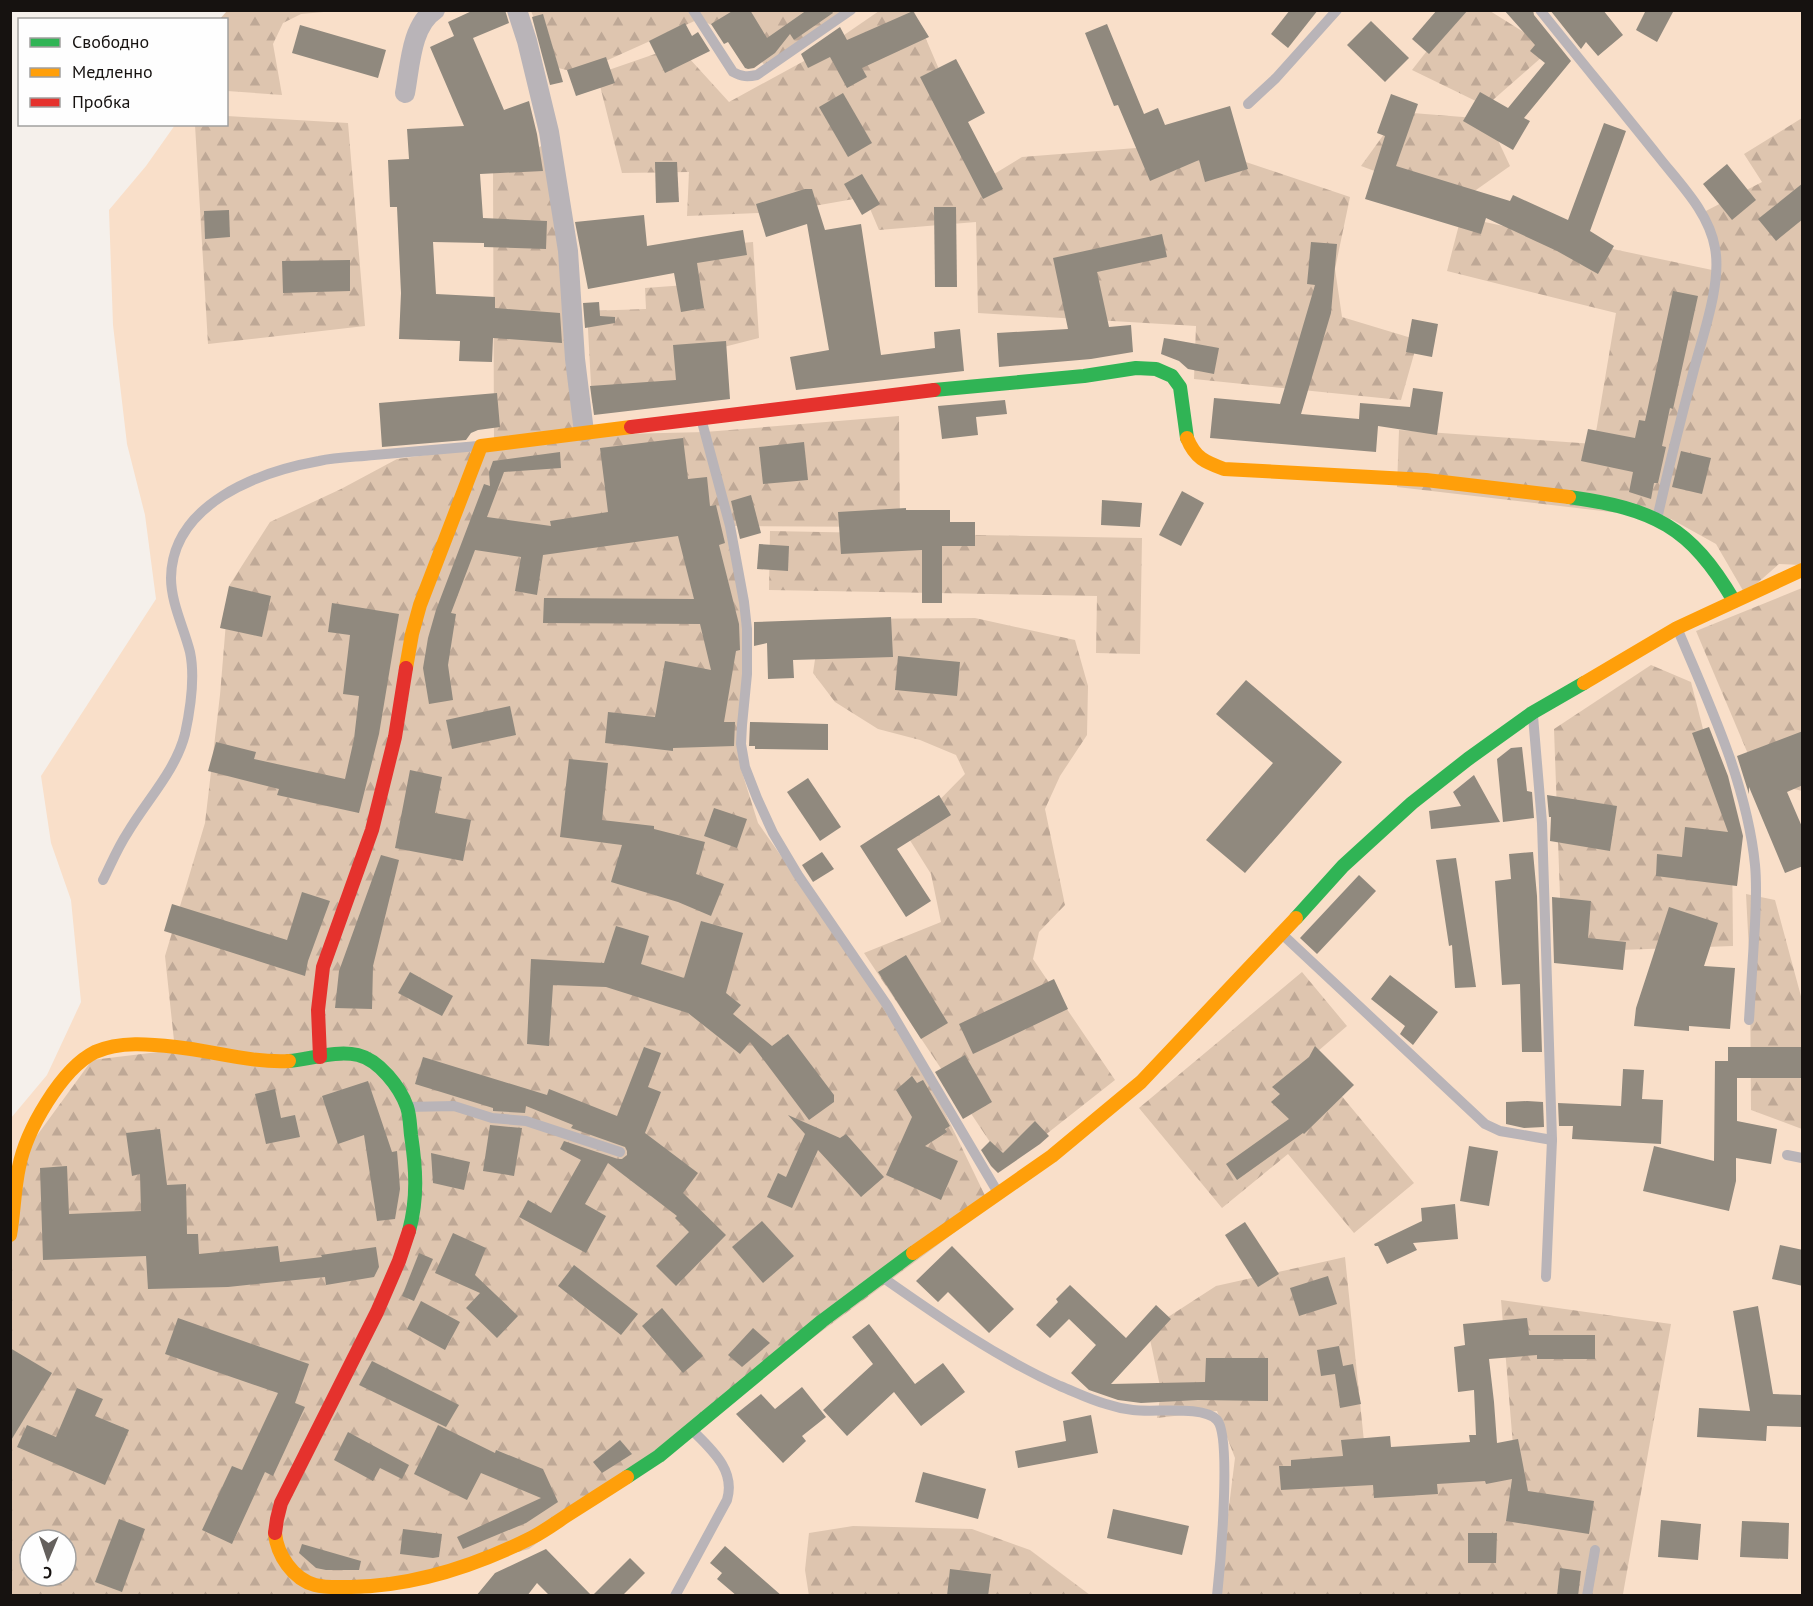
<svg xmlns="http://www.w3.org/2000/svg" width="1813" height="1606" font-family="'PT Sans',sans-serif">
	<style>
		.grass { fill: #f9dfc9; fill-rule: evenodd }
		.forest { fill: url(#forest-firs); fill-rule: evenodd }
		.building { fill: #90897e }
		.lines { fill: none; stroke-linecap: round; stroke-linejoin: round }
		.lane { stroke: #b9b4b8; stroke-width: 10 }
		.street { stroke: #b9b4b8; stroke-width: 20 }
		.fast { stroke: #30b455; stroke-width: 14 }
		.slow { stroke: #ff9f0a; stroke-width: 14 }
		.jam { stroke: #e5322d; stroke-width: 14 }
	</style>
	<defs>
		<pattern id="forest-firs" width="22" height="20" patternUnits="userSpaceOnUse" patternTransform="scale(1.5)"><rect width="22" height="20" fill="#dec5af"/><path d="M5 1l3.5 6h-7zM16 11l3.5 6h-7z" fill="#bea896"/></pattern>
	</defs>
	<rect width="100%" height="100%" fill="#f5f0eb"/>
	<path class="grass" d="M227,11H1802V1595L11,1596V1118L47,1075L81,1002L71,900L51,843L41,776L156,599L145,515L127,444L113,325L109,210L146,166L175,125L226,124V20L220,19ZM30,1540H66V1576H30Z"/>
	<g class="forest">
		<polygon points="227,11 227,10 335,11 301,14 283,23 273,44 282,95 227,91 226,20 220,19"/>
		<polygon points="531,11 845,11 765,66 747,42 699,19 579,73 554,67"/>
		<polygon points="879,11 914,11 986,179 1022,157 1174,145 1225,155 1350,197 1335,269 1342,317 1418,340 1401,400 1194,379 1196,326 978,313 976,222 879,230 865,197 780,212 687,216 689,172 622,173 597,74 678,46 729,102 815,55"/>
		<polygon points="1458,11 1490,11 1551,49 1486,106 1412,70"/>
		<polygon points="1400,112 1488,119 1510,166 1459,202 1361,166"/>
		<polygon points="227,116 348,123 365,326 208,344 195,125 226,124"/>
		<polygon points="1802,118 1802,565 1779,564 1745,594 1716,544 1671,519 1397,487 1399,430 1594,444 1616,313 1447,271 1461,217 1717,271 1702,213 1762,182 1744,154"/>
		<path d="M553,141L581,435L705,432L899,416L900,527L733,526L746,669L741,769L758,823L872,986L934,1090L990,1206L529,1549L353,1596L11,1595L10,1244L22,1156L92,1060L175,1050L165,956L205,823L220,695L229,586L270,522L341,489L397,459L494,446L493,167ZM30,1540H66V1576H30Z"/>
		<polygon points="753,242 759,338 712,350 706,390 592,403 587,311 646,309 645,288 686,285 683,248"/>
		<polygon points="770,531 1142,538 1140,654 1096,653 1097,596 769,590"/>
		<polygon points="1802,588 1802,791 1759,780 1696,631"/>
		<polygon points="975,618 1075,640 1088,686 1087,735 1060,776 1045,809 1065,905 1039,932 1033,959 1115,1080 1006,1166 864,953 941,922 931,874 906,834 965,774 956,755 920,740 878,729 835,702 813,673 818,639 836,619"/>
		<polygon points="1651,665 1691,682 1732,842 1733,946 1562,952 1554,729"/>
		<polygon points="1746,894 1775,900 1802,1000 1802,1129 1751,1110 1750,970"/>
		<polygon points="1302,972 1347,1026 1310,1058 1414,1183 1354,1233 1288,1154 1222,1208 1139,1108"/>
		<polygon points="1345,1257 1365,1451 1515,1470 1501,1300 1671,1324 1623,1594 1625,1595 1218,1595 1235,1458 1217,1411 1157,1418 1161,1391 1148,1330 1216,1286"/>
		<polygon points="853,1526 972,1529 1030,1550 1090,1595 809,1596 805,1570 809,1533"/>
	</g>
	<g class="building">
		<polygon points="474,10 505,10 509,23 473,38 504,110 529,101 537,134 543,171 480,174 483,218 547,221 546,249 484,247 484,243 433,242 436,294 495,297 495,308 560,313 562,343 493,338 492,362 459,361 460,341 399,339 401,293 397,207 390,207 388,160 409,159 407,129 464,126 430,47 454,36 448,22"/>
		<polygon points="734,10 750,10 767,38 807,10 831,10 833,13 794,40 790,34 775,53 754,68 748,69 745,68 728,42 724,44 711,24"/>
		<polygon points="1290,10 1318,10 1288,48 1271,34"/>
		<polygon points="1437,10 1468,10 1429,54 1412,39"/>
		<polygon points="1504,10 1533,10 1534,15 1571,61 1524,118 1530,121 1513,150 1463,121 1480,92 1508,108 1545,63 1530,51 1535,45"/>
		<polygon points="1550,10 1603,10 1623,35 1598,56 1586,42 1581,49"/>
		<polygon points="1646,10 1674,10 1657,42 1636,30"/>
		<polygon points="913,11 929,37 862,68 867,77 847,88 830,57 808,68 801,54 840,27 847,40"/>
		<polygon points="543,14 563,82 550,85 532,17"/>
		<polygon points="1371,21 1409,58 1385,82 1347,45"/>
		<polygon points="685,23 692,36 698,32 710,51 665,73 649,41"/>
		<polygon points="1107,24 1144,114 1158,108 1165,125 1230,106 1248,169 1205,182 1199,160 1150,181 1118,105 1114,106 1085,33"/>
		<polygon points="300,25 386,50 378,78 292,53"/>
		<polygon points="606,57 615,83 576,96 567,70"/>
		<polygon points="956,59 985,113 968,122 1003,189 983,199 920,77"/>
		<polygon points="843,93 872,143 848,157 819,107"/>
		<polygon points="1391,94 1418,104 1396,166 1510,201 1513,195 1568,220 1604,123 1626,131 1590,231 1614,246 1598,274 1557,251 1486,218 1481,234 1365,199 1385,136 1377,133"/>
		<polygon points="655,162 677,162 679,202 656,203"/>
		<polygon points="1727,164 1756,200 1732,220 1703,184"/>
		<polygon points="862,174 880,204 862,215 844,184"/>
		<polygon points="1803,183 1803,219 1776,241 1758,219"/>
		<polygon points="805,189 812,189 825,230 861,224 881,355 935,348 934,332 960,329 964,371 796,390 790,357 829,350 807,224 766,237 756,204"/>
		<polygon points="934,207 956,207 957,287 935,287"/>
		<polygon points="229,210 230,237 205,239 204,211"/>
		<polygon points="644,215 647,246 743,230 747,255 697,263 704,308 681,312 674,273 588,289 575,222"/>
		<polygon points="1162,234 1167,257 1097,272 1109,327 1131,325 1133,352 1091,359 999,367 997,333 1068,329 1053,258"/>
		<polygon points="1311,242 1337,244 1331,313 1301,414 1359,419 1360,403 1410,407 1413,388 1443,392 1437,435 1378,426 1376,452 1210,438 1214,398 1280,404 1315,285 1307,284"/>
		<polygon points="350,260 350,291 283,293 282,261"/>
		<polygon points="1673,291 1698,296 1673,409 1670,408 1662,446 1666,447 1658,483 1654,483 1651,499 1629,492 1633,472 1581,461 1588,429 1635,438 1639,420 1645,421"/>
		<polygon points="599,302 600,316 615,317 615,323 585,328 583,303"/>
		<polygon points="1412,319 1438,324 1432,357 1406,352"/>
		<polygon points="1164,338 1219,348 1214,374 1188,369 1179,361 1161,354"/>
		<polygon points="726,341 730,399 594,415 590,386 676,380 673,345"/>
		<polygon points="497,393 500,427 478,430 471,433 466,440 382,447 379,403"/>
		<polygon points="1005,400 1007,414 976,417 978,435 942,439 938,406"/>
		<polygon points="683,438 688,479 707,477 710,506 716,505 725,543 719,545 739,624 740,650 736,651 724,722 735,722 734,746 673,748 673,751 605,743 608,712 655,717 665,661 711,670 700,624 543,623 544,598 694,599 678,536 543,555 537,595 515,591 521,557 475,550 451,613 456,614 448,665 453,700 429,704 423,668 428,638 436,610 484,484 490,486 489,472 493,461 560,452 561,468 504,472 487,517 551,526 550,521 608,512 600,448"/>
		<polygon points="804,442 808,480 763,484 759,447"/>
		<polygon points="1681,451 1711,458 1702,494 1672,487"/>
		<polygon points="1182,491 1204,503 1181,546 1159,535"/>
		<polygon points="751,495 761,533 740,539 731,501"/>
		<polygon points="1102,500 1142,503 1140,527 1101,525"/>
		<polygon points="906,508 906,510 950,510 950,522 975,522 975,546 942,546 942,603 922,603 922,550 841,554 838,512"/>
		<polygon points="759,544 789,546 788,571 757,569"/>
		<polygon points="229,586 271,596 262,637 220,628"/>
		<polygon points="332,603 399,614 379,734 359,813 277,795 279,789 208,771 216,742 256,752 254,759 345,779 354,739 359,696 343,694 350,635 328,632"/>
		<polygon points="891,617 893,657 793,660 794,678 768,679 767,643 754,646 754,622"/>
		<polygon points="898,656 960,662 957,696 895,690"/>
		<polygon points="1246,680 1342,762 1245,873 1206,840 1273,763 1216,714"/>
		<polygon points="510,706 516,735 452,749 446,720"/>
		<polygon points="750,722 828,724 828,750 755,749 755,746 749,746"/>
		<polygon points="1709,727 1728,776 1743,836 1737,886 1656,876 1657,854 1682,857 1685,827 1728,832 1692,733"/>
		<polygon points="1803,731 1803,785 1787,792 1803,829 1803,866 1785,873 1749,787 1749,794 1737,756"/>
		<polygon points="1522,747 1527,791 1532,792 1534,818 1503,822 1497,759 1511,748"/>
		<polygon points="569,759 608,763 602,820 654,826 654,829 705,842 696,874 724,884 711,916 678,902 611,882 622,845 560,837"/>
		<polygon points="410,770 442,777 435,813 471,820 463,861 395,848"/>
		<polygon points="1474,775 1500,822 1431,829 1429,811 1461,806 1453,792"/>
		<polygon points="808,778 841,827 820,841 787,792"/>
		<polygon points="939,795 951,815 897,849 931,901 906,917 860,846"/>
		<polygon points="1547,795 1617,806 1610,851 1550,841 1551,817 1549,817"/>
		<polygon points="714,808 747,819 737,848 704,836"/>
		<polygon points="822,852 834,869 813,882 802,865"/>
		<polygon points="1533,852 1537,896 1542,1052 1522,1052 1520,984 1502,985 1495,881 1511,879 1509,854"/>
		<polygon points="381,855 399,860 373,966 372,1009 335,1008 339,971"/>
		<polygon points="1456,858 1476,987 1455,988 1452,945 1449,946 1436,860"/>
		<polygon points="1359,875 1376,891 1317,954 1300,938"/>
		<polygon points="302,892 330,901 308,961 305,976 164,931 172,904 287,940"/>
		<polygon points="1552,897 1591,901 1588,938 1626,942 1623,970 1554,963"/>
		<polygon points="1669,907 1718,923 1704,966 1735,968 1730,1029 1689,1026 1689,1031 1634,1026 1636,1008"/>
		<polygon points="701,921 743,933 726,993 741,1005 733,1014 772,1046 788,1034 834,1095 834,1102 809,1120 750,1042 740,1054 688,1013 606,987 553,985 549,1046 527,1044 531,959 604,963 616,926 649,936 641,964 684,978"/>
		<polygon points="906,955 948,1023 921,1039 878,972"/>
		<polygon points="410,972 453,996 442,1016 398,993"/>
		<polygon points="1390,975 1438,1012 1413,1045 1400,1034 1405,1026 1371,999"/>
		<polygon points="1054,979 1068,1009 973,1054 959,1024"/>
		<polygon points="1315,1046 1354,1085 1304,1134 1303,1133 1237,1180 1226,1164 1289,1119 1271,1102 1280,1094 1272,1087 1309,1057"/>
		<polygon points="644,1047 661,1053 648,1087 661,1092 645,1133 698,1173 683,1193 726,1235 676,1286 656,1266 689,1232 675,1218 677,1216 608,1163 585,1204 606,1216 586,1253 519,1217 528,1200 551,1213 581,1160 560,1149 564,1141 618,1159 622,1159 627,1155 627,1151 625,1147 571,1128 573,1125 526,1106 525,1113 493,1111 493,1108 415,1084 423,1057 547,1095 549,1089 617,1116"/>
		<polygon points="1728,1047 1801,1047 1801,1078 1737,1078 1737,1121 1777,1129 1771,1164 1736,1158 1736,1181 1729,1211 1643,1191 1654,1146 1714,1161 1715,1061 1728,1061"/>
		<polygon points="965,1055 992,1102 963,1119 935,1072"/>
		<polygon points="1623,1069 1644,1070 1642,1099 1663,1100 1661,1144 1572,1139 1573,1126 1559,1126 1558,1103 1621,1106"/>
		<polygon points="912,1076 917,1083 923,1080 950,1126 945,1129 947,1132 925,1146 958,1161 941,1200 886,1175 912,1117 896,1090"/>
		<polygon points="368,1081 392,1152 397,1151 399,1175 400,1189 395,1219 377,1221 364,1135 338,1144 322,1096"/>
		<polygon points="275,1089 281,1118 295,1115 300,1137 266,1144 255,1094"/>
		<polygon points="1527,1101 1543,1102 1544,1127 1524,1128 1506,1124 1506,1102"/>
		<polygon points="788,1115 840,1138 846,1134 884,1177 861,1197 818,1150 792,1208 767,1197 778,1173 786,1177 805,1134"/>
		<polygon points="1035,1121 1049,1136 1040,1144 998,1173 991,1166 981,1150 990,1141 1003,1153"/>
		<polygon points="490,1125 522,1128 514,1176 483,1171"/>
		<polygon points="160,1129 167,1185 186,1184 187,1234 198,1234 199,1254 278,1246 280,1262 322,1257 321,1255 376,1247 379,1267 374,1277 326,1285 325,1277 228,1287 148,1289 146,1256 43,1260 40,1168 67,1166 69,1214 141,1211 140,1174 132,1176 126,1133"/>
		<polygon points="1469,1146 1498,1151 1489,1206 1460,1201"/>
		<polygon points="431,1153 470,1162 464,1190 433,1183"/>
		<polygon points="1455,1204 1458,1239 1413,1243 1417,1250 1387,1264 1378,1246 1375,1246 1374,1244 1422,1221 1421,1208"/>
		<polygon points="762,1221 794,1256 763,1283 732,1247"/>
		<polygon points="1245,1222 1279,1274 1258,1287 1225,1235"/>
		<polygon points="453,1233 486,1248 475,1275 518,1316 497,1338 466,1308 480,1293 435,1273"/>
		<polygon points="1780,1245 1803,1250 1803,1286 1772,1279"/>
		<polygon points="952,1246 1014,1309 989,1333 948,1292 938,1302 916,1281"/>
		<polygon points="419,1253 433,1259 414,1301 402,1296"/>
		<polygon points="574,1265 638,1314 621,1335 558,1286"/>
		<polygon points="1328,1276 1337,1304 1299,1316 1290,1288"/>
		<polygon points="1070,1285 1126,1338 1156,1305 1171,1319 1111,1384 1205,1382 1206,1358 1268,1358 1268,1401 1198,1400 1141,1403 1118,1400 1089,1390 1071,1373 1096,1345 1069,1319 1050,1338 1036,1325 1058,1302 1056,1299"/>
		<polygon points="421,1301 460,1322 445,1350 407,1329"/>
		<polygon points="1758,1306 1773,1394 1803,1395 1803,1427 1767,1426 1766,1441 1697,1437 1699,1408 1750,1411 1733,1311"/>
		<polygon points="662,1308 703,1356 683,1373 642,1326"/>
		<polygon points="178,1318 309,1364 295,1403 305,1407 273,1476 265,1472 232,1544 202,1530 232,1466 242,1470 278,1393 165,1354"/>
		<polygon points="1527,1318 1529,1335 1595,1335 1595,1359 1537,1359 1537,1355 1489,1359 1494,1402 1497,1443 1518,1439 1528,1491 1594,1501 1589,1534 1506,1521 1512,1479 1486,1484 1485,1481 1437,1484 1438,1494 1374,1498 1373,1485 1281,1490 1279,1466 1291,1466 1291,1460 1343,1456 1341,1440 1390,1436 1391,1447 1470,1442 1469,1435 1476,1435 1474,1390 1458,1392 1454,1347 1465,1345 1463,1324"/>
		<polygon points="869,1324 915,1384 943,1363 965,1392 921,1426 894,1392 847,1436 823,1410 873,1364 852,1337"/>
		<polygon points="753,1328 770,1343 742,1367 728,1355"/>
		<polygon points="1339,1346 1343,1366 1353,1364 1361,1404 1340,1408 1335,1374 1321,1376 1317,1350"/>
		<polygon points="10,1348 52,1373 10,1442"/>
		<polygon points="372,1361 459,1405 446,1427 359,1385"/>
		<polygon points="802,1387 826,1417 802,1436 806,1441 783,1463 736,1414 761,1394 775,1409"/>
		<polygon points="77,1388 103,1399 95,1416 129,1430 105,1485 17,1447 27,1425 56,1437"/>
		<polygon points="1091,1415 1098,1453 1018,1468 1015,1451 1066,1441 1063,1421"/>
		<polygon points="438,1425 495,1453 496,1450 543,1469 558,1502 526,1523 463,1549 457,1537 541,1498 481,1473 467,1500 414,1474"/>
		<polygon points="348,1432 409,1465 402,1479 380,1468 373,1481 334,1460"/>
		<polygon points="620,1440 632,1454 602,1473 593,1462"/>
		<polygon points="923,1472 986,1489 978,1519 915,1502"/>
		<polygon points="1113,1509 1189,1526 1182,1555 1107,1538"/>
		<polygon points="119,1519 145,1529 122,1592 95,1582"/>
		<polygon points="1661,1520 1701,1524 1698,1560 1658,1557"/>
		<polygon points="1742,1521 1789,1523 1788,1559 1740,1557"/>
		<polygon points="403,1529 442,1534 439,1557 433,1558 400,1554"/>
		<polygon points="1468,1533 1497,1533 1496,1563 1468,1563"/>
		<polygon points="302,1544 361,1561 359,1570 326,1570 316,1568 299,1553"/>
		<polygon points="725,1546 782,1596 737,1596 717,1579 722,1573 710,1563"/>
		<polygon points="546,1549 592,1596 550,1596 537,1583 527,1596 476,1596 495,1573"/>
		<polygon points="630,1558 645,1573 622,1596 592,1596"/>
		<polygon points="1560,1568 1581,1571 1578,1596 1557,1596"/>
		<polygon points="950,1569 991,1574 988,1596 947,1596"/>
	</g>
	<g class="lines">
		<g class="lane">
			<path d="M693,10L733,72C742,77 748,77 757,75L851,10"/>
			<path d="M1540,10C1579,59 1619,107 1658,156C1679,183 1709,212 1715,248C1722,284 1702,337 1693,373C1680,422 1668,470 1657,519"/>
			<polyline points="1248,104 1276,78 1337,10"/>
			<polyline points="702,422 730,526 744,602 747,629 747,674 742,725 741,744 745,767 757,798 773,833 798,875 887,1005 997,1191"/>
			<path d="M1677,628C1709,703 1747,784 1755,865C1757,885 1756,904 1755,924C1753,956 1751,988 1749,1020"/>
			<path d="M103,880C111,864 118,847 128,832C147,800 176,770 185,734C190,711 195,676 190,652C184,628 171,603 171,578C172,504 258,472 319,461C337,457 356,457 374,455C408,452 443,449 478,446"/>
			<polyline points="1283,935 1485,1124 1500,1131 1552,1140 1542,823 1533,716"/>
			<polyline points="407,1107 454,1106 492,1118 526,1121 620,1152"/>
			<polyline points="1787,1155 1802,1158"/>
			<path d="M882,1277C939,1317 996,1357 1060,1386C1075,1392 1091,1400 1106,1404C1115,1407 1124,1409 1133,1410C1154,1413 1203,1405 1217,1420C1232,1436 1220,1569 1217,1596"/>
			<polyline points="1546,1277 1552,1140"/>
			<path d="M675,1596L727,1500C736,1470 711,1449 692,1430"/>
			<polyline points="1587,1596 1595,1550"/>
		</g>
		<g class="street">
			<polyline points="517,10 527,41 549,132 568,251 575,359 584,432"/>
			<path d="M405,93C410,67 411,25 435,10"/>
		</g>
		<g class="fast">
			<polyline points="934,390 1084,376 1136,368 1156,369 1172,376 1180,387 1187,438"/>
			<path d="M1569,497C1654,509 1690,526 1734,601"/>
			<polyline points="1296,918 1343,866 1412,803 1468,759 1532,713 1584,683"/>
			<path d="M289,1061C311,1059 336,1050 358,1055C379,1060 400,1087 407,1107C410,1116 410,1126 411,1135C416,1168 418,1198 409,1231"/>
			<polyline points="627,1477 659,1456 822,1321 913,1253"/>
		</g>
		<g class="slow">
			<path d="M1187,438C1195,458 1205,462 1224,469L1426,480L1569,497"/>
			<polyline points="406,668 412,634 420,605 481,446 631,427"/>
			<polyline points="1584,683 1677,628 1802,570"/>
			<path d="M10,1235C14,1213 14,1190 19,1167C26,1131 61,1069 95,1052C120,1041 150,1044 176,1047C213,1051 252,1063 289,1061"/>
			<polyline points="913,1253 1052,1156 1141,1082 1296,918"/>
			<path d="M275,1533C277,1555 293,1579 315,1585C326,1588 339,1587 351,1587C413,1586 475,1566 531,1538C543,1532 554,1524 566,1516C586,1503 607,1490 627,1477"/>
		</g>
		<g class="jam">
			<polyline points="631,427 934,390"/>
			<polyline points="320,1057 318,1010 323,967 372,830 395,737 406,668"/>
			<polyline points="275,1533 277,1519 281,1503 377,1312 399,1261 409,1231"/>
		</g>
	</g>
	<rect width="1813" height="1606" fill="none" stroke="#161210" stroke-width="24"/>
	<rect x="18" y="18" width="210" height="108" fill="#fefefe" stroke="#a1a09f" stroke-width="1.5"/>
	<rect x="30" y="38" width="30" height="9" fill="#30b455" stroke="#a1a09f" stroke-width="1.5"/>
	<text x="72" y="48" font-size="18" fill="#161210">Свободно</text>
	<rect x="30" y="68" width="30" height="9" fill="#ff9f0a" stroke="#a1a09f" stroke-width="1.5"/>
	<text x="72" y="78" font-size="18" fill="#161210">Медленно</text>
	<rect x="30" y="98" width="30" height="9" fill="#e5322d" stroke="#a1a09f" stroke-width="1.5"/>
	<text x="72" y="108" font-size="18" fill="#161210">Пробка</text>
	<g transform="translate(48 1558) rotate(182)"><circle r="28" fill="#fefefe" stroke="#a1a09f" stroke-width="1.5"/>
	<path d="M0-4.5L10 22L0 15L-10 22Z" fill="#64605d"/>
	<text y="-9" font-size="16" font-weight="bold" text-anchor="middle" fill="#161210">С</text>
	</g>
</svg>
